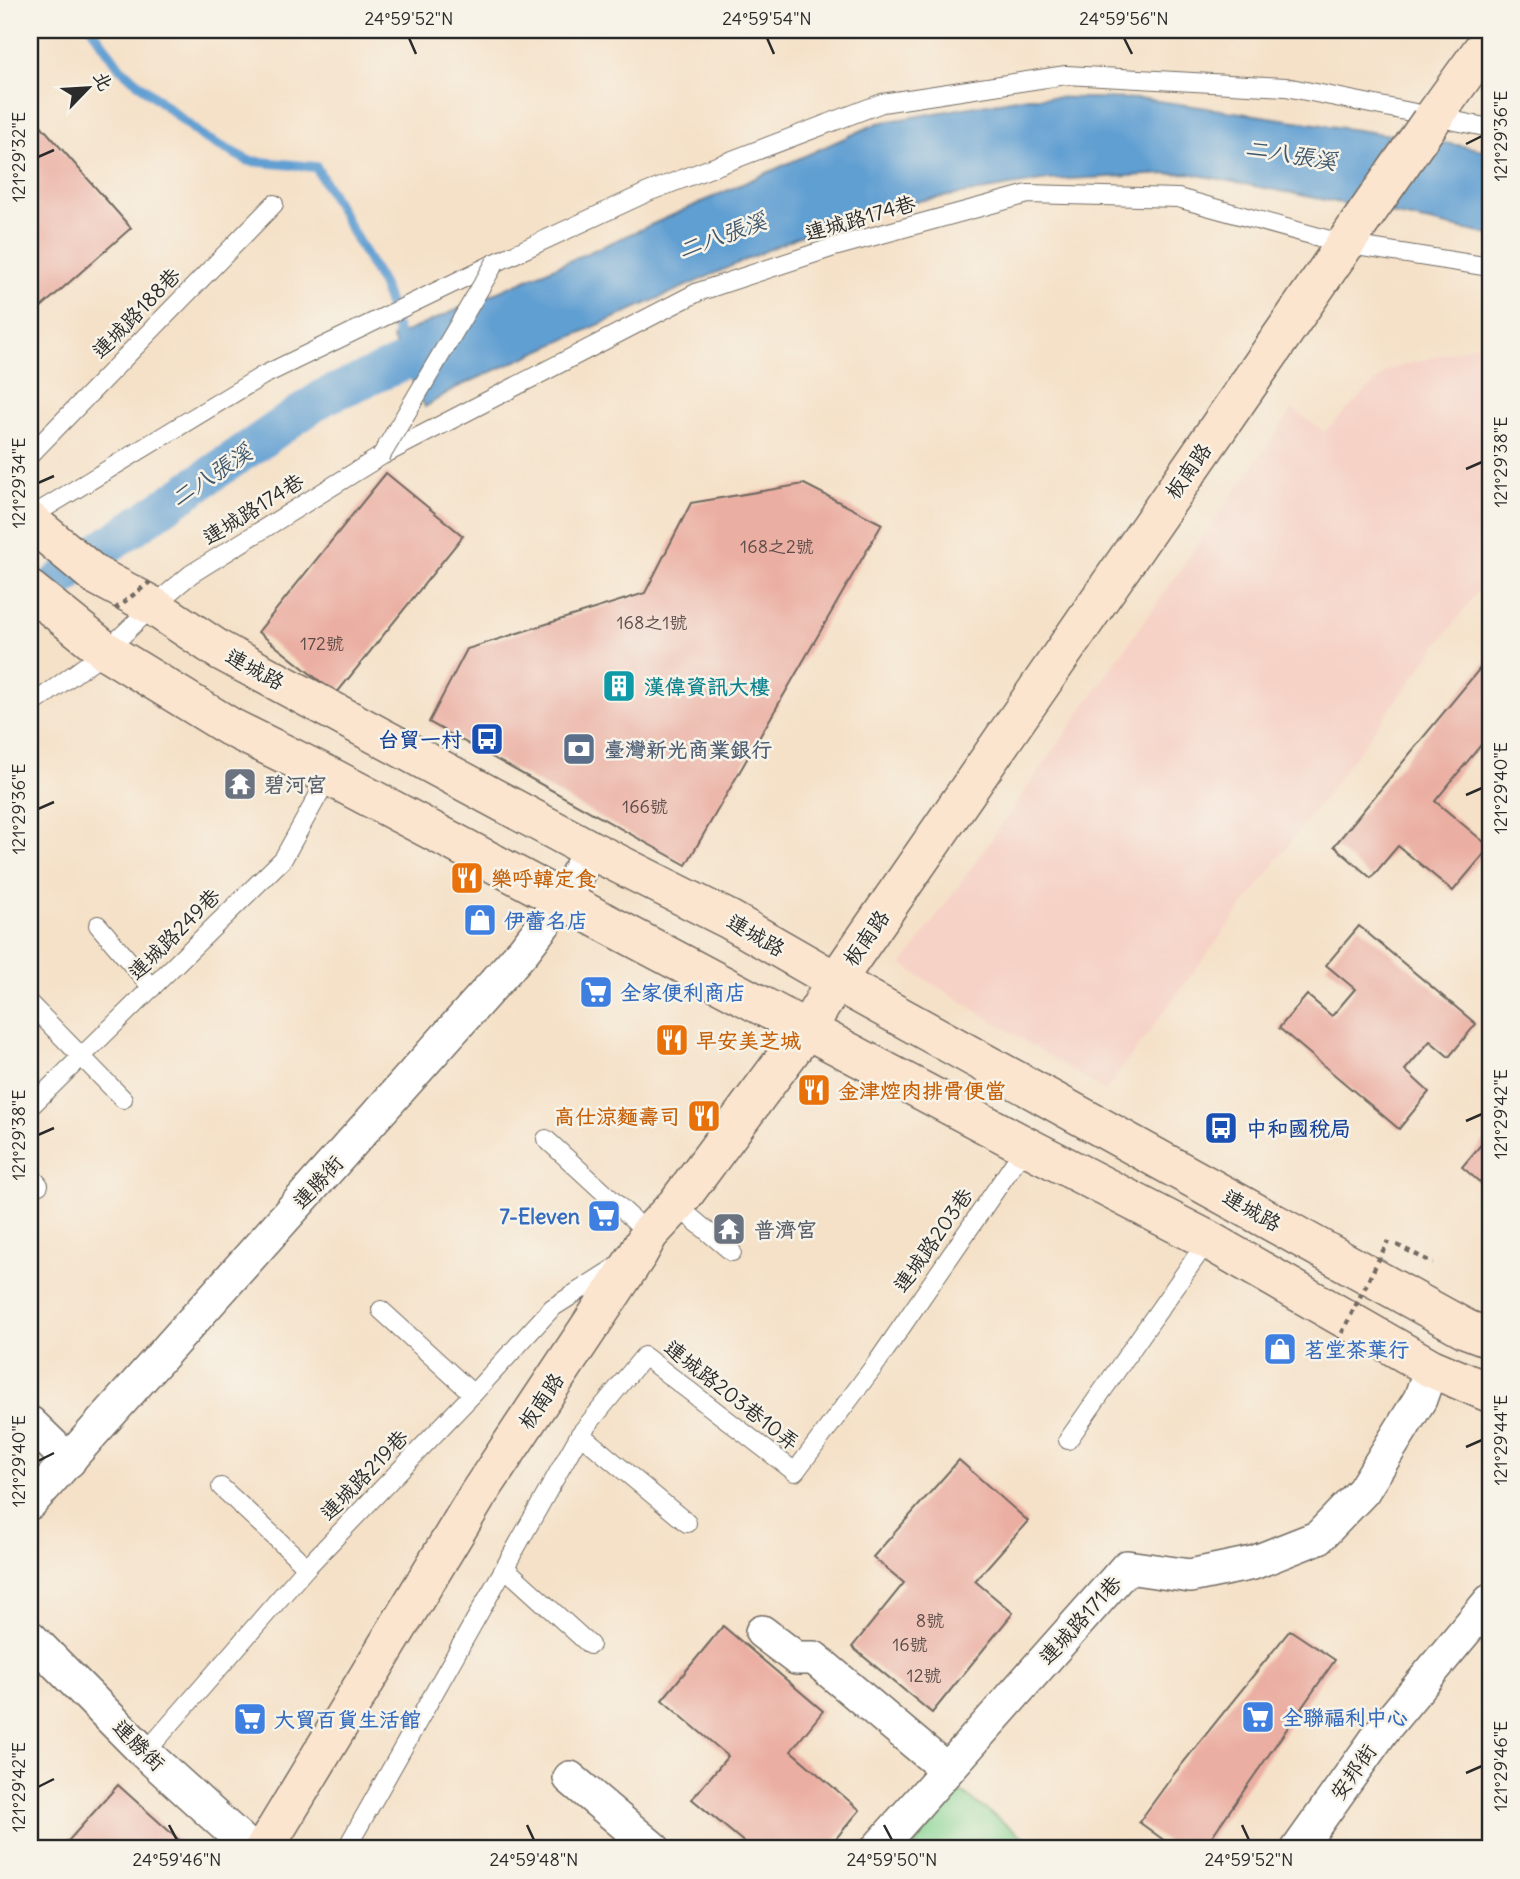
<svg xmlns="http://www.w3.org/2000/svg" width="1520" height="1879" font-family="Delius,'LXGW WenKai TC',sans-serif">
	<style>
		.built { fill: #f6d1c6 }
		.green { fill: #85d392; stroke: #587f5e; stroke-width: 2 }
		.water { fill: #619fd2; stroke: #46657e; stroke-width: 2 }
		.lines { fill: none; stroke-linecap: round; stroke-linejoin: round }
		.stream { stroke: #619fd2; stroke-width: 10 }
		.canal { stroke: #619fd2; stroke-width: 37 }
		.building { fill: #ebaea2 }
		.lane-casing { stroke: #726b62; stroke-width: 20 }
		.street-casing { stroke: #726b62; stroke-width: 36 }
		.secondary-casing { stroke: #726b62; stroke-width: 41 }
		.path { stroke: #726b62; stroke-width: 4.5; stroke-dasharray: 5 5; stroke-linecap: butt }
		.lane { stroke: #fff; stroke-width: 18 }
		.street { stroke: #fff; stroke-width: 33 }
		.secondary { stroke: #fce5cf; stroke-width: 38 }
		.lane-bridge-casing { stroke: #726b62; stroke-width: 20; stroke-linecap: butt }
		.secondary-bridge-casing { stroke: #726b62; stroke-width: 41; stroke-linecap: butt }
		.path-bridge { stroke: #726b62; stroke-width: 4.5; stroke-dasharray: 5 5; stroke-linecap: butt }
		.lane-bridge { stroke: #fff; stroke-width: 18 }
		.secondary-bridge { stroke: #fce5cf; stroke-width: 38 }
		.ticks { fill: none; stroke: #2b2b2b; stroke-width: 2.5 }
		.labels { text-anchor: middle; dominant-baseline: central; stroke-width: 5; stroke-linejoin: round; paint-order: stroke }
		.number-label { font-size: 18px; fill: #5b4c49 }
		.street-label { font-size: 21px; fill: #2b2b2b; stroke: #f7f3e8 }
		.culture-label { font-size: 21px; font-weight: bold; fill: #0d838f; stroke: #f7f3e8; text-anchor: start }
		.transit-label { font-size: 21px; font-weight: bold; fill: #164399; stroke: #f7f3e8; text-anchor: end }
		.service-label { font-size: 21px; font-weight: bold; fill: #4e5e75; stroke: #f7f3e8; text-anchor: start }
		.worship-label { font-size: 21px; font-weight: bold; fill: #5b616d; stroke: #f7f3e8; text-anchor: start }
		.food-label { font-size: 21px; font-weight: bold; fill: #c56008; stroke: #f7f3e8; text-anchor: start }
		.shop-label { font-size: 21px; font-weight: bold; fill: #366cbe; stroke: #f7f3e8; text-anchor: start }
		.water-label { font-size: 23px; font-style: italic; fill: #41596e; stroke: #f7f3e8 }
		.neatline { fill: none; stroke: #2b2b2b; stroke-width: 2.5 }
		.ticks-label { font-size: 18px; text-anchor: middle; fill: #2b2b2b }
	</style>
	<rect width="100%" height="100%" fill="#f7f3e8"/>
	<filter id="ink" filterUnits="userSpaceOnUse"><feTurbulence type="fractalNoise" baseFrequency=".0143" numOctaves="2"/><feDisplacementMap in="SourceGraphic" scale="14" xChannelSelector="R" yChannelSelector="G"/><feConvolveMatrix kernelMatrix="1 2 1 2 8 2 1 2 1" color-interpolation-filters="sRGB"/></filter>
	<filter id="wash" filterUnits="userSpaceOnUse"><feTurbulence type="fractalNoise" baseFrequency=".00686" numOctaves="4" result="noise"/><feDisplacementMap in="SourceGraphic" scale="28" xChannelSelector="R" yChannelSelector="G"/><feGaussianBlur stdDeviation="1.57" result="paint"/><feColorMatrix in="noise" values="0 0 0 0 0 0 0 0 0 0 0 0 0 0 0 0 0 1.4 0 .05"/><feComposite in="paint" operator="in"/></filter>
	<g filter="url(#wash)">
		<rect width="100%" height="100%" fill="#f5e1c8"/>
		<polygon class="built" points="1490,341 1490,575 1105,1091 903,965 1293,409 1324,432 1388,370"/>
		<polygon class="green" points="960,1791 1040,1849 911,1849"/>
		<polygon class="water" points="1028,97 1145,99 1439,142 1490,151 1490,235 1341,203 1188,173 1048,180 856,211 453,389 425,407 392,338 615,241 878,123"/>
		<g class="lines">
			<polyline class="stream" points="93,30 120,68 203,137 249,161 316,167 383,286 402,346"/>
			<polyline class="canal" points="30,608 73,569 324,397 450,342"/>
		</g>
		<g id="blocks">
			<g class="building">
				<polygon points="30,113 131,228 30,317"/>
				<polygon points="386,473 463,536 336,694 258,632"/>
				<polygon points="804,484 882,524 686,865 429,722 467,649 645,593 691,503"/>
				<polygon points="1490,656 1490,734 1435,801 1490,847 1453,891 1398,846 1371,878 1334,846"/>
				<polygon points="1359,926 1476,1024 1449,1057 1430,1041 1405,1070 1429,1092 1399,1129 1279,1028 1307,995 1332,1016 1355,989 1326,965"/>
				<polygon points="1490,1134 1490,1191 1462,1167"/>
				<polygon points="959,1460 1028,1521 975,1581 1013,1613 932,1713 852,1647 904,1583 873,1557"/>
				<polygon points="723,1626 823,1711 791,1751 860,1810 827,1849 752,1849 692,1799 728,1756 662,1700"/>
				<polygon points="1290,1630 1335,1660 1203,1849 1176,1849 1139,1822 1174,1774"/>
				<polygon points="118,1785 189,1849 61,1849"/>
			</g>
		</g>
	</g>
	<g filter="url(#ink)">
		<use href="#blocks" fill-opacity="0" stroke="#726b62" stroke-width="2"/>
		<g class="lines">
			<defs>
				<g id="lane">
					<polyline points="30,455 274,204"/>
					<polyline points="30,517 262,376 495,263 648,192 882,103 1066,75 1286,87 1490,128"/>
					<polyline points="30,706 106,651 153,606 191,574 381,456 698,292 834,247 1028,194 1178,198 1344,244 1490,267"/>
					<polyline points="98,925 152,988"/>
					<polyline points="30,1004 123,1099"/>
					<polyline points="30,1107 283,859 329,776"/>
					<polyline points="546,1139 649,1234"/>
					<polyline points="30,1175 39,1185"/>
					<polyline points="676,1205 732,1252"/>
					<polyline points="381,1310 473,1394"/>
					<polyline points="580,1434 687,1523"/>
					<polyline points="1068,1440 1208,1240"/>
					<polyline points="221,1487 307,1567"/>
					<polyline points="505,1568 590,1645"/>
					<polyline points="145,1753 307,1567 473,1394 552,1308 616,1267"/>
					<polyline points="346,1849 580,1434 644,1356 795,1472 878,1361 1026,1146"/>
				</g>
				<g id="street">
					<polyline points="30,1423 69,1461"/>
					<polyline points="30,1503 524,950 563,899 591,850"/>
					<polyline points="762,1632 796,1658 814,1658 947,1770"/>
					<polyline points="30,1637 145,1753 251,1849"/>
					<polyline points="570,1778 654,1849"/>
					<polyline points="877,1849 1127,1567 1190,1576 1253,1563 1319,1537 1363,1491 1420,1399 1431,1368"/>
					<polyline points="1298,1849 1382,1731 1490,1601"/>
				</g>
				<g id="secondary">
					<polyline points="1430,122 1490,39"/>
					<polyline points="30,521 95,575 153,606 219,650 591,850 730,920 836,981 1466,1329 1490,1338"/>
					<polyline points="30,590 106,651 230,727 329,776 1026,1146 1208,1240 1431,1368 1490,1393"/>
					<polyline points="264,1849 479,1493 638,1254 649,1234 676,1205 807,1029 836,981 1359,224"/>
				</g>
			</defs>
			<use href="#lane" class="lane-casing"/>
			<use href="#street" class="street-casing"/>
			<use href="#secondary" class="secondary-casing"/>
			<polyline class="path" points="1397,1245 1433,1263"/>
			<use href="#lane" class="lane"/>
			<use href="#street" class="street"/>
			<use href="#secondary" class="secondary"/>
			<defs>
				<polyline id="lane-bridge" points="381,456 495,263"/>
				<polyline id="secondary-bridge" points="1359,224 1430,122"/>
			</defs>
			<use href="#lane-bridge" class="lane-bridge-casing"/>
			<use href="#secondary-bridge" class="secondary-bridge-casing"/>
			<g class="path-bridge">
				<polyline points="115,609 150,582"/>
				<polyline points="1333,1351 1388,1241"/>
			</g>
			<use href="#lane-bridge" class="lane-bridge"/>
			<use href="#secondary-bridge" class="secondary-bridge"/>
		</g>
	</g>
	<path class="ticks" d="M409,38L416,54M767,38L774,54M1124,38L1132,54M1466,144L1482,136M38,157L54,150M1466,469L1482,462M38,483L54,476M1466,795L1482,788M38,809L54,802M1466,1121L1482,1114M38,1135L54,1128M1466,1447L1482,1440M38,1461L54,1453M1466,1773L1482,1766M38,1787L54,1779M169,1825L177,1840M527,1825L534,1840M884,1825L892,1840M1242,1825L1249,1840"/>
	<defs>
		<symbol id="building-square" viewBox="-11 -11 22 22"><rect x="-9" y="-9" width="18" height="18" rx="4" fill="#0f9aa8" stroke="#f7f3e8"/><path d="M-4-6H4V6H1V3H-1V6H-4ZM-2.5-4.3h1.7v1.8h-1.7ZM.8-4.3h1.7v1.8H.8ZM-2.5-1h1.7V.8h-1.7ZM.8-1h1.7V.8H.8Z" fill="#fff"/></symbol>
		<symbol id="bus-square" viewBox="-11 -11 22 22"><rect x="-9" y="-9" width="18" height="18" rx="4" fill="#1a4fb4" stroke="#f7f3e8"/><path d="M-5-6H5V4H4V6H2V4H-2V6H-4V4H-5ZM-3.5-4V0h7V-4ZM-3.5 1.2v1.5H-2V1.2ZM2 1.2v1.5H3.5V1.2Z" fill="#fff"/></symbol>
		<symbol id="bank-square" viewBox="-11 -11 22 22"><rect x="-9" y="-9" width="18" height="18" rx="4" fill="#5c6f8a" stroke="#f7f3e8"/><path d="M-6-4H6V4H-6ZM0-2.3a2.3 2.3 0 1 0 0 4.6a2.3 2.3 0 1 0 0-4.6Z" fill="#fff"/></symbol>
		<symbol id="temple-square" viewBox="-11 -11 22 22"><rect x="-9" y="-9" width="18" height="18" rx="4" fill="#6b7280" stroke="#f7f3e8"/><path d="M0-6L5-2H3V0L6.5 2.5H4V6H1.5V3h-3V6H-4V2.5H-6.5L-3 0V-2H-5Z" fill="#fff"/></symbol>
		<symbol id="restaurant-square" viewBox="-11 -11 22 22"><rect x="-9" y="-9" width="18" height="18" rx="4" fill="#e8710a" stroke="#f7f3e8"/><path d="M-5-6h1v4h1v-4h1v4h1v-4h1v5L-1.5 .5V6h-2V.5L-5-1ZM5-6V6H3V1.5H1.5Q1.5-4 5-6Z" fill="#fff"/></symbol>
		<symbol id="shop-square" viewBox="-11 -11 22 22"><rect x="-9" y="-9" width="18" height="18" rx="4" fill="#3f7fe0" stroke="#f7f3e8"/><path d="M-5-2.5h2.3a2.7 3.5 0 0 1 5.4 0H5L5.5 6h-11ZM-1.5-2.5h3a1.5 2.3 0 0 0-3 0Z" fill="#fff"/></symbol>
		<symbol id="supermarket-square" viewBox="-11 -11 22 22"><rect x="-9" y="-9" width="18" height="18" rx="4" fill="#3f7fe0" stroke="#f7f3e8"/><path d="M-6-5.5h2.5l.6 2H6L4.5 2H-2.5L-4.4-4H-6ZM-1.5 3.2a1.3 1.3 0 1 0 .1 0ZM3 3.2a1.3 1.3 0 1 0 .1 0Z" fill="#fff"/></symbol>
	</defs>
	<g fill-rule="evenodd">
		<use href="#building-square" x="600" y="667" width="38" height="38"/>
		<use href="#bus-square" x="468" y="720" width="38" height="38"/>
		<use href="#bank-square" x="560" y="730" width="38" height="38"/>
		<use href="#temple-square" x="221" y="765" width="38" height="38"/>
		<use href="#restaurant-square" x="448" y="859" width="38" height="38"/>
		<use href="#shop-square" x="461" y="901" width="38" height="38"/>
		<use href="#supermarket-square" x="577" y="973" width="38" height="38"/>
		<use href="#restaurant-square" x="653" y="1021" width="38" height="38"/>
		<use href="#restaurant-square" x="795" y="1071" width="38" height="38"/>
		<use href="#restaurant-square" x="685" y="1097" width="38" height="38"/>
		<use href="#bus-square" x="1202" y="1109" width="38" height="38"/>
		<use href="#supermarket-square" x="585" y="1197" width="38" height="38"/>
		<use href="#temple-square" x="710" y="1210" width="38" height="38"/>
		<use href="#shop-square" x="1261" y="1330" width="38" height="38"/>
		<use href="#supermarket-square" x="1239" y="1698" width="38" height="38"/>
		<use href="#supermarket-square" x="231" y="1700" width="38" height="38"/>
	</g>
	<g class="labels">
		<g class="number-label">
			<text x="777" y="546">168之2號</text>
			<text x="652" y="622">168之1號</text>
			<text x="322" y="643">172號</text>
			<text x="645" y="806">166號</text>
			<text x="930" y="1620">8號</text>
			<text x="910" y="1644">16號</text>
			<text x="924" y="1675">12號</text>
		</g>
		<g class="street-label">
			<text transform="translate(860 218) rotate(-16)">連城路174巷</text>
			<text transform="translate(136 313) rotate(-46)">連城路188巷</text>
			<text transform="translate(1188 471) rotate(-55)">板南路</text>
			<text transform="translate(253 509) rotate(-32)">連城路174巷</text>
			<text transform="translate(255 669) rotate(28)">連城路</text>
			<text transform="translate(174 934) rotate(-45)">連城路249巷</text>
			<text transform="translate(756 935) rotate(30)">連城路</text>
			<text transform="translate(866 938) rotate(-55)">板南路</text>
			<text transform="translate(318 1182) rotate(-48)">連勝街</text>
			<text transform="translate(1252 1210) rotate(29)">連城路</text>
			<text transform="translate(933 1240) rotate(-55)">連城路203巷</text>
			<text transform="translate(732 1395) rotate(38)">連城路203巷10弄</text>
			<text transform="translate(541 1401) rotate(-56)">板南路</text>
			<text transform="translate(364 1475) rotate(-46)">連城路219巷</text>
			<text transform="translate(1080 1620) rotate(-48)">連城路171巷</text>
			<text transform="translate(139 1745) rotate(44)">連勝街</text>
			<text transform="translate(1353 1772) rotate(-55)">安邦街</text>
		</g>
		<g class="culture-label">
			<text x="644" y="686">漢偉資訊大樓</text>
		</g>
		<g class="transit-label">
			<text x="462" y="739">台貿一村</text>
			<text x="1246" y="1128" text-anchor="start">中和國稅局</text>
		</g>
		<g class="service-label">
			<text x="604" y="749">臺灣新光商業銀行</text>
		</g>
		<g class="worship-label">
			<text x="264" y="784">碧河宮</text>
			<text x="754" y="1229">普濟宮</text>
		</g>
		<g class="food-label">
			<text x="491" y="878">樂呼韓定食</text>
			<text x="696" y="1040">早安美芝城</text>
			<text x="838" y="1090">金津焢肉排骨便當</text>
			<text x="680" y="1116" text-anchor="end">高仕涼麵壽司</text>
		</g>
		<g class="shop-label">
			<text x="504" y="920">伊蕾名店</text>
			<text x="620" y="992">全家便利商店</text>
			<text x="580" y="1216" text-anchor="end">7-Eleven</text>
			<text x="1304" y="1349">茗堂茶葉行</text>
			<text x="1282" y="1717">全聯福利中心</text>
			<text x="274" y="1719">大貿百貨生活館</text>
		</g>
		<g class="water-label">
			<text transform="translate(1291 154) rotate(9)">二八張溪</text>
			<text transform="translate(722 235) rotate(-20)">二八張溪</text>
			<text transform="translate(211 475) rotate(-34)">二八張溪</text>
		</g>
	</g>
	<rect width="1520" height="1879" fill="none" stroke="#f7f3e8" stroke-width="77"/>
	<g transform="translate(88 88) rotate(65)" stroke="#f7f3e8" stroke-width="5" paint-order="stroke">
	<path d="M0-5L12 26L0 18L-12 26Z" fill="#2b2b2b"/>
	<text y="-10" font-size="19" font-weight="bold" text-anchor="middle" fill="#2b2b2b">北</text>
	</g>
	<rect x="38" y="38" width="1444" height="1802" class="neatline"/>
	<g class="ticks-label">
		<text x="409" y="25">24°59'52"N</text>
		<text x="767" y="25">24°59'54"N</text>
		<text x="1124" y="25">24°59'56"N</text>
		<text transform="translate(1501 136) rotate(-90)" y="6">121°29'36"E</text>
		<text transform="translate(19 157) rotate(-90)" y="6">121°29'32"E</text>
		<text transform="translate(1501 462) rotate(-90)" y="6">121°29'38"E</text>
		<text transform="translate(19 483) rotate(-90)" y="6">121°29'34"E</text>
		<text transform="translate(1501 788) rotate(-90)" y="6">121°29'40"E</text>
		<text transform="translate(19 809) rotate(-90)" y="6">121°29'36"E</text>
		<text transform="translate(1501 1114) rotate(-90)" y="6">121°29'42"E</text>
		<text transform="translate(19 1135) rotate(-90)" y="6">121°29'38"E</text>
		<text transform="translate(1501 1440) rotate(-90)" y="6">121°29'44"E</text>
		<text transform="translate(19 1461) rotate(-90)" y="6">121°29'40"E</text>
		<text transform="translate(1501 1766) rotate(-90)" y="6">121°29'46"E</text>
		<text transform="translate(19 1787) rotate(-90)" y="6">121°29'42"E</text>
		<text x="177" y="1866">24°59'46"N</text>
		<text x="534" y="1866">24°59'48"N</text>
		<text x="892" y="1866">24°59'50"N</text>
		<text x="1249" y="1866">24°59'52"N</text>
	</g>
</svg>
